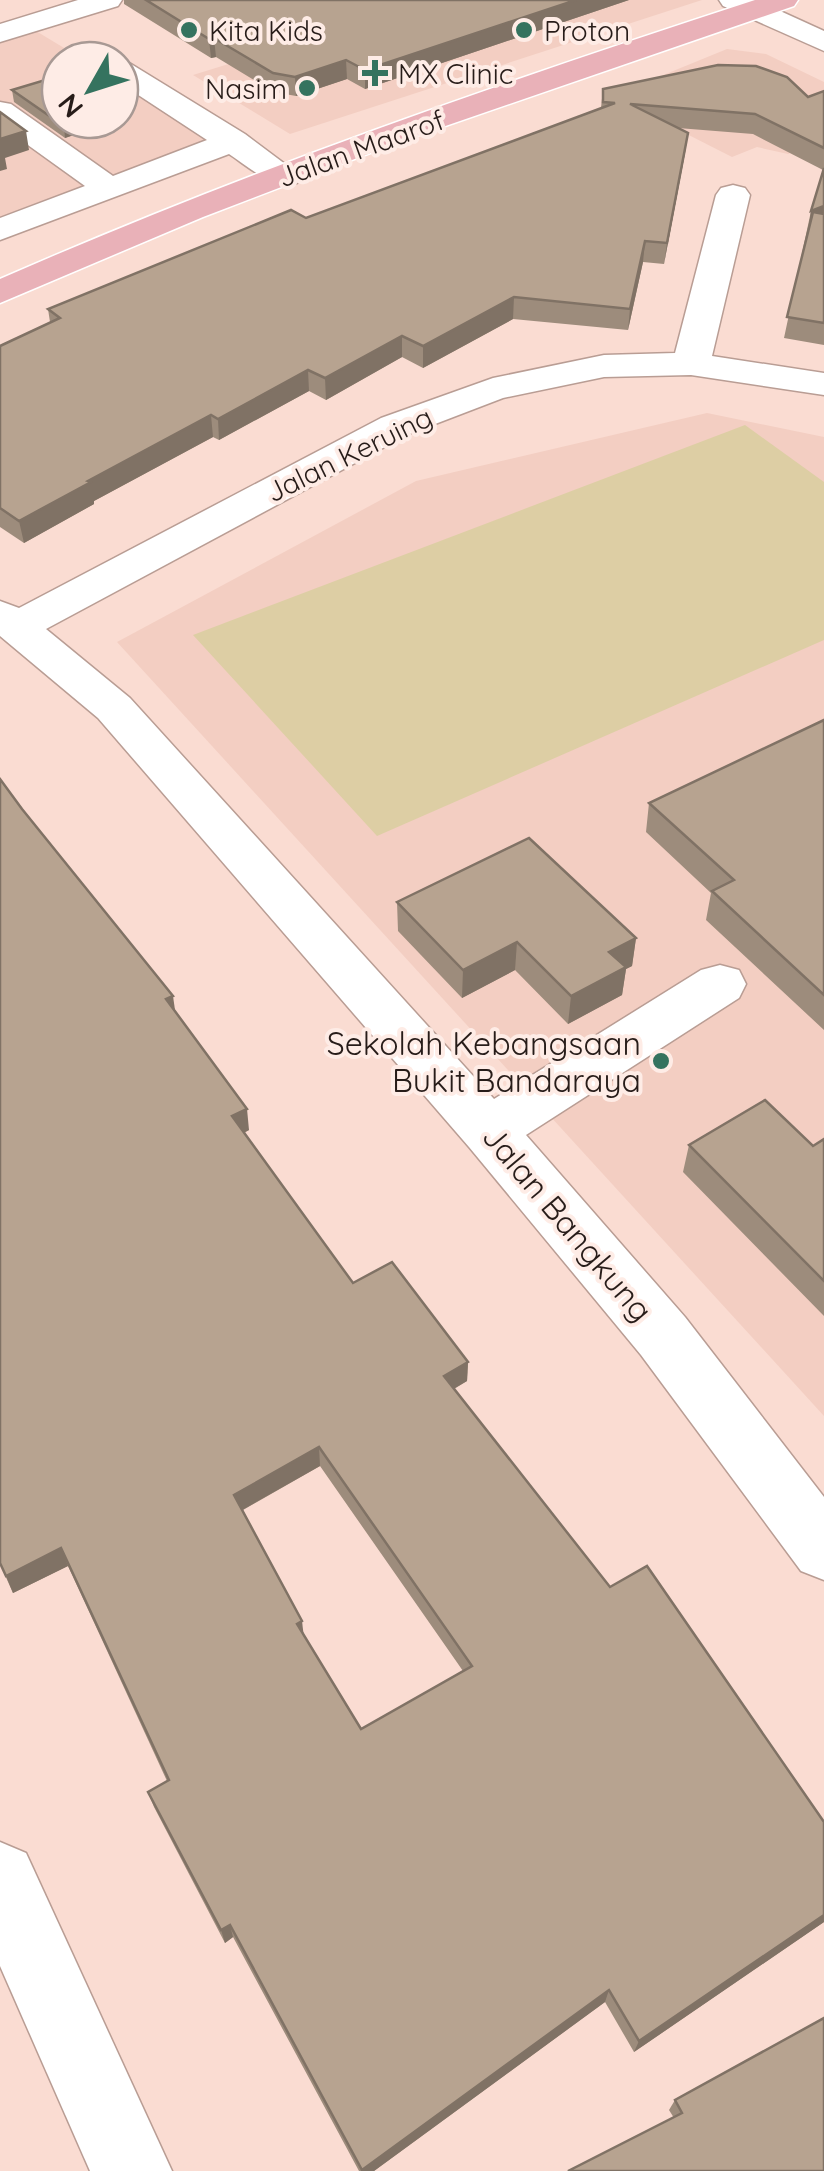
<svg xmlns="http://www.w3.org/2000/svg" width="824" height="2171" font-family="Quicksand,sans-serif">
	<style>
		.built { fill: #f3cec2 }
		.green { fill: #ddcea4 }
		.lines { fill: none; stroke-linecap: round; stroke-linejoin: round }
		.minor-casing { stroke: #b99d94; stroke-width: 3 }
		.major-casing { stroke: #fff; stroke-width: 3 }
		.minor { fill: #fff; fill-rule: evenodd }
		.major { fill: #e9b1b8; fill-rule: evenodd }
		.wall { fill: #9d8c7c; fill-rule: evenodd }
		.shaded-wall { fill: #807265 }
		.building { fill: #b7a390; stroke: #807265; stroke-width: 2.5; fill-rule: evenodd }
		.poi-dot { fill: #35735f; stroke: #feece6; stroke-width: 4 }
		.labels { text-anchor: middle; dominant-baseline: central; stroke-width: 8; stroke-linejoin: round; paint-order: stroke }
		.far-poi-label { font-size: 28px; fill: #271c19; stroke: #feece6; text-anchor: start }
		.far-street-label { font-size: 28px; fill: #271c19; stroke: #feece6 }
		.poi-label { font-size: 32px; fill: #271c19; stroke: #feece6; text-anchor: end }
		.street-label { font-size: 32px; fill: #271c19; stroke: #feece6 }
	</style>
	<rect width="100%" height="100%" fill="#fadcd2"/>
	<g class="built">
		<polygon points="436,0 702,0 290,134 193,75"/>
		<polygon points="31,28 84,60 60,60 60,120 120,120 120,82 215,141 0,221 0,38"/>
		<polygon points="727,49 766,54 824,82 824,140 788,154 757,147 732,157 612,96"/>
		<polygon points="707,413 824,437 824,1416 117,642 416,481"/>
	</g>
	<polygon class="green" points="745,425 824,482 824,640 377,836 193,635"/>
	<g class="lines">
		<defs>
			<g id="minor">
				<polygon points="78,0 122,0 118,6 0,42 0,24"/>
				<polygon points="719,0 756,0 824,31 824,51 723,6"/>
				<path d="M120,61L131,64L245,134L301,176L297,183C271,189 249,167 229,154L0,240V218L85,186L0,125V102L11,104L113,176L207,140L120,83Z"/>
				<polygon points="733,185 745,188 750,195 712,356 824,373 824,395 691,375 604,377 503,398 409,434 46,629 130,698 494,1099 701,970 720,965 739,970 746,984 739,998 526,1135 685,1317 824,1497 824,1580 801,1571 641,1355 469,1147 98,718 0,636 0,601 19,608 381,418 493,378 604,355 675,353 716,195 721,188"/>
				<polygon points="0,1842 26,1853 172,2171 90,2171 0,1966"/>
			</g>
			<path id="major" d="M755,0H798L794,6L399,142L203,217L0,303V279C246,171 500,83 755,0Z"/>
		</defs>
		<use href="#minor" class="minor-casing"/>
		<use href="#major" class="major-casing"/>
		<use href="#minor" class="minor"/>
		<use href="#major" class="major"/>
	</g>
	<g class="wall">
		<polygon points="124,0 629,0 365,89 347,79 296,96 274,92 216,57 211,58 124,4"/>
		<polygon points="603,89 808,97 824,91 824,345 784,338 811,211 823,170 753,134 678,128 688,133 685,153 664,264 643,262 628,330 513,319 423,368 402,357 326,400 309,391 219,440 213,437 94,501 94,504 24,543 0,527 0,346 50,322 48,309 306,218 601,108"/>
		<polygon points="12,90 112,122 65,138 14,102"/>
		<polygon points="824,720 824,1030 706,920 711,893 646,832 649,803"/>
		<polygon points="397,902 636,938 632,966 626,969 622,995 568,1024 515,970 462,998 398,931"/>
		<path d="M176,1012L249,1130L244,1133L353,1283L468,1362L467,1381L454,1389L610,1587L824,1822V1922L634,2052L605,2002L374,2171H359L233,1937L225,1943L154,1807L148,1792L167,1781L68,1566L13,1593L0,1564ZM320,1466L463,1671L361,1729L304,1636L243,1510Z"/>
		<polygon points="824,1139 824,1316 683,1172 689,1145 813,1146"/>
		<polygon points="675,2100 824,2171 674,2118 669,2110"/>
	</g>
	<g class="shaded-wall">
		<polygon points="576,0 629,0 365,89 365,70"/>
		<polygon points="214,38 216,57 211,58 209,39"/>
		<polygon points="346,60 347,79 296,96 295,77"/>
		<polygon points="83,120 112,120 112,122 65,138 64,126"/>
		<polygon points="26,131 29,150 5,158 7,169 0,171 0,139"/>
		<polygon points="688,133 685,153 664,264 667,243"/>
		<polygon points="824,206 824,225 808,232 811,211"/>
		<polygon points="645,241 643,262 628,330 630,309"/>
		<polygon points="514,297 513,319 423,368 423,346"/>
		<polygon points="402,336 402,357 326,400 325,378"/>
		<polygon points="308,370 309,391 219,440 218,419"/>
		<polygon points="211,415 213,437 94,501 94,504 24,543 19,521 88,481"/>
		<polygon points="636,938 632,966 626,969 622,995 568,1024 571,996 609,952"/>
		<polygon points="517,942 515,970 462,998 463,970"/>
		<polygon points="173,996 176,1017 166,999"/>
		<polygon points="247,1109 249,1130 235,1137 232,1116"/>
		<polygon points="468,1362 467,1381 443,1395 444,1376"/>
		<polygon points="319,1447 320,1466 237,1513 234,1495"/>
		<polygon points="61,1548 68,1566 13,1593 6,1576"/>
		<polygon points="302,1621 304,1638 297,1624"/>
		<polygon points="824,1915 824,1922 634,2052 639,2041"/>
		<polygon points="230,1925 233,1937 225,1943 221,1930"/>
		<polygon points="609,1990 605,2002 374,2171 362,2171"/>
	</g>
	<g class="building">
		<polygon points="146,0 576,0 365,70 346,60 295,77 273,73 214,38 209,39"/>
		<polygon points="718,65 756,66 787,77 808,97 824,91 824,148 755,114 630,104 688,133 667,243 645,241 630,309 514,297 423,346 402,336 325,378 308,370 218,419 211,415 88,481 91,482 19,521 0,508 0,346 60,318 48,309 291,210 306,218 615,103 603,102 603,89"/>
		<polygon points="55,77 60,80 60,120 83,120 64,126 12,90"/>
		<polygon points="0,112 26,131 0,139"/>
		<polygon points="824,168 824,206 811,211"/>
		<polygon points="813,212 824,214 824,323 787,317"/>
		<polygon points="824,720 824,995 712,891 734,880 649,803"/>
		<path d="M0,779L22,809L173,996L166,999L247,1109L232,1116L353,1283L392,1262L468,1362L444,1376L610,1587L647,1566L824,1822V1915L639,2041L609,1990L362,2170L230,1925L221,1930L148,1792L169,1780L61,1548L6,1576L0,1563ZM319,1447L472,1666L361,1729L297,1624L302,1621L234,1495Z"/>
		<polygon points="529,838 636,938 609,952 626,967 571,996 517,942 463,970 397,902"/>
		<polygon points="765,1100 813,1146 824,1139 824,1281 689,1145"/>
		<polygon points="824,2018 824,2171 568,2171 682,2113 675,2100"/>
	</g>
	<g class="poi-dot">
		<circle cx="189" cy="30" r="10"/>
		<circle cx="524" cy="30" r="10"/>
		<path d="M370 58h10v10h10v10h-10v10h-10v-10h-10v-10h10z"/>
		<circle cx="307" cy="88" r="10"/>
		<circle cx="661" cy="1061" r="10"/>
	</g>
	<g class="labels">
		<g class="far-poi-label">
			<text x="209" y="30">Kita Kids</text>
			<text x="544" y="30">Proton</text>
			<text x="398" y="73">MX Clinic</text>
			<text x="287" y="88" text-anchor="end">Nasim</text>
		</g>
		<g class="far-street-label">
			<text transform="translate(361 148) rotate(-20)">Jalan Maarof</text>
			<text transform="translate(349 454) rotate(-26)">Jalan Keruing</text>
		</g>
		<g class="poi-label">
			<text x="641" y="1043">Sekolah Kebangsaan<tspan x="641" dy="37">Bukit Bandaraya</tspan></text>
		</g>
		<g class="street-label">
			<text transform="translate(568 1223) rotate(50)">Jalan Bangkung</text>
		</g>
	</g>
	<g transform="translate(90 90) rotate(231)"><circle r="48" fill="#feece6" stroke="#a89994" stroke-width="2.5"/>
	<path d="M0-8L18 38L0 25L-18 38Z" fill="#35735f"/>
	<text y="-15" font-size="28" font-weight="bold" text-anchor="middle" fill="#271c19">N</text>
	</g>
</svg>
